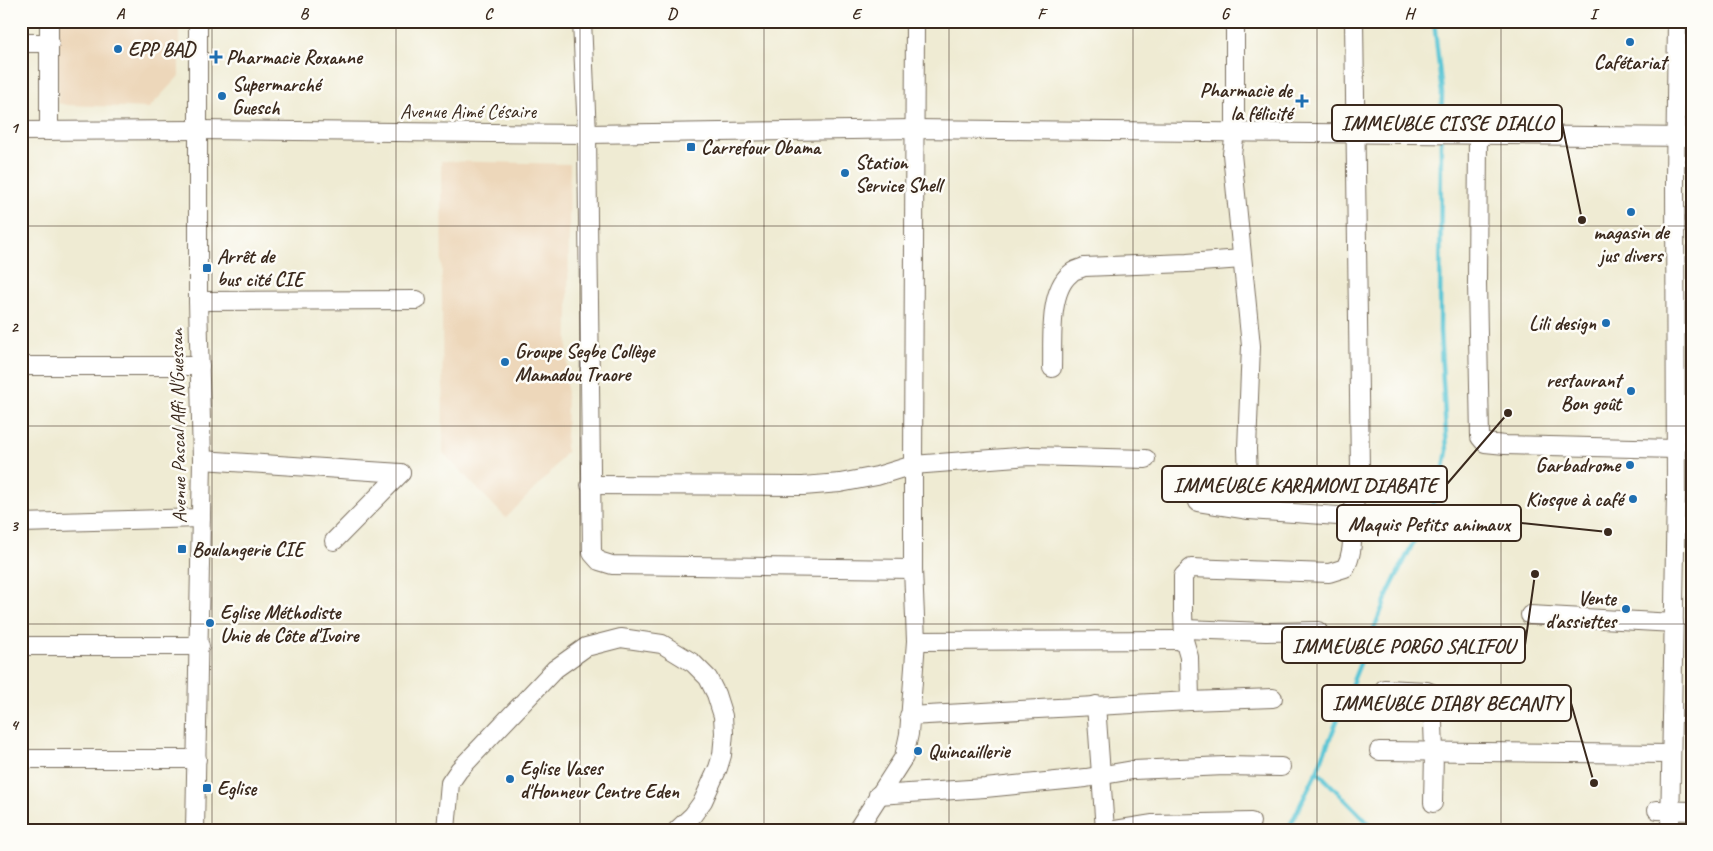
<svg xmlns="http://www.w3.org/2000/svg" width="1713" height="851" font-family="Caveat,sans-serif">
	<style>
		.built { fill: #edd7ba }
		.lines { fill: none; stroke-linecap: round; stroke-linejoin: round }
		.stream { stroke: #5bc6d5; stroke-width: 4.5 }
		.minor-casing { stroke: #7a6e5d; stroke-width: 20 }
		.minor { stroke: #fff; stroke-width: 18 }
		.grid { fill: none; stroke: #3b2a1e; stroke-width: 1; stroke-opacity: 0.55 }
		.poi-dot { fill: #1f6fb2; stroke: #fdfcf7; stroke-width: 2 }
		.labels { text-anchor: middle; dominant-baseline: central; stroke-width: 5; stroke-linejoin: round; paint-order: stroke }
		.poi-label { font-size: 20px; font-weight: bold; fill: #3b2a1e; stroke: #fdfcf7; text-anchor: start }
		.street-label { font-size: 20px; fill: #3b2a1e; stroke: #fdfcf7 }
		.leader { fill: none; stroke: #3b2a1e; stroke-width: 2 }
		.callout-dot { fill: #3b2a1e; stroke: #fdfcf7; stroke-width: 2 }
		.callout { fill: #fdfcf7; stroke: #3b2a1e; stroke-width: 2 }
		.callout-label { font-size: 21px; text-anchor: middle; font-weight: bold; fill: #3b2a1e }
		.neatline { fill: none; stroke: #3b2a1e; stroke-width: 2 }
		.grid-label { font-size: 16px; text-anchor: middle; font-weight: bold; fill: #3b2a1e }
	</style>
	<rect width="100%" height="100%" fill="#fdfcf7"/>
	<filter id="ink" filterUnits="userSpaceOnUse"><feTurbulence type="fractalNoise" baseFrequency=".02" numOctaves="2"/><feDisplacementMap in="SourceGraphic" scale="10" xChannelSelector="R" yChannelSelector="G"/><feConvolveMatrix kernelMatrix="1 2 1 2 8 2 1 2 1" color-interpolation-filters="sRGB"/></filter>
	<filter id="wash" filterUnits="userSpaceOnUse"><feTurbulence type="fractalNoise" baseFrequency=".0096" numOctaves="4" result="noise"/><feDisplacementMap in="SourceGraphic" scale="20" xChannelSelector="R" yChannelSelector="G"/><feGaussianBlur stdDeviation="1.12" result="paint"/><feColorMatrix in="noise" values="0 0 0 0 0 0 0 0 0 0 0 0 0 0 0 0 0 1.4 0 .05"/><feComposite in="paint" operator="in"/></filter>
	<g filter="url(#wash)">
		<rect width="100%" height="100%" fill="#efebd3"/>
		<g class="built">
			<polygon points="57,21 179,21 179,76 149,108 67,105 58,103"/>
			<polygon points="441,161 570,164 566,452 551,472 506,518 443,453"/>
		</g>
		<g class="lines">
			<g class="stream">
				<polyline points="1434,21 1442,93 1441,132"/>
				<polyline points="1317,771 1375,830"/>
				<polyline points="1288,830 1317,771 1389,591 1440,489 1447,451 1440,331 1441,140"/>
			</g>
		</g>
	</g>
	<g filter="url(#ink)">
		<g class="lines">
			<defs>
				<g id="minor">
					<polyline points="582,21 587,134 592,553 599,561 612,565 913,569"/>
					<polyline points="1235,21 1235,132 1232,154 1251,346 1247,449 1249,510"/>
					<polyline points="21,43 50,43"/>
					<polyline points="21,131 198,130 587,134 914,129 1692,137"/>
					<polyline points="49,131 49,21"/>
					<polyline points="1478,135 1477,283 1480,437 1485,443 1505,445 1676,449"/>
					<polyline points="198,301 417,300"/>
					<polyline points="21,366 200,366"/>
					<path d="M1052,368C1053,342 1048,292 1070,274C1073,270 1080,269 1084,267L1187,263L1242,259"/>
					<polyline points="202,460 401,473"/>
					<polyline points="590,485 803,486 840,483 877,476 913,465 1030,456 1146,459"/>
					<polyline points="1198,502 1249,510 1353,517"/>
					<polyline points="21,523 201,518"/>
					<polyline points="334,541 401,473"/>
					<polyline points="1530,615 1674,623"/>
					<polyline points="1184,629 1266,632 1318,631"/>
					<polyline points="916,641 1184,640"/>
					<polyline points="21,646 200,646"/>
					<polyline points="1384,689 1427,691 1432,693 1434,752 1433,803"/>
					<polyline points="1190,701 1273,698"/>
					<polyline points="1096,705 1105,830"/>
					<path d="M909,716L1190,701L1189,657L1184,640L1183,612V576L1191,568L1329,573L1345,568C1355,551 1351,534 1353,515C1355,499 1357,484 1360,469L1354,21"/>
					<polyline points="1379,751 1671,754"/>
					<polyline points="29,759 197,759"/>
					<polyline points="878,795 985,788 1086,778 1133,770 1225,766 1281,767"/>
					<polyline points="1657,810 1692,811"/>
					<polyline points="195,830 202,460 198,301 198,21"/>
					<polyline points="446,830 450,783 459,770 555,669 586,647 621,638 662,644 693,663 708,678 716,694 723,716 724,733 722,755 718,768 703,801 693,815 677,830"/>
					<polyline points="857,830 904,757 909,734 916,641 913,569 913,465 915,21"/>
					<polyline points="1115,830 1153,824 1251,822"/>
					<polyline points="1670,830 1676,492 1675,178 1677,21"/>
				</g>
			</defs>
			<use href="#minor" class="minor-casing"/>
			<use href="#minor" class="minor"/>
		</g>
	</g>
	<path class="grid" d="M212,21V830M396,21V830M580,21V830M764,21V830M949,21V830M1133,21V830M1317,21V830M1501,21V830M21,226H1692M21,426H1692M21,624H1692"/>
	<g class="poi-dot">
		<circle cx="1630" cy="42" r="5"/>
		<circle cx="118" cy="49" r="5"/>
		<path d="M213.5 49.5h5v5h5v5h-5v5h-5v-5h-5v-5h5z"/>
		<circle cx="222" cy="96" r="5"/>
		<path d="M1299.5 93.5h5v5h5v5h-5v5h-5v-5h-5v-5h5z"/>
		<rect x="686" y="142" width="10" height="10" rx="2.5"/>
		<circle cx="845" cy="173" r="5"/>
		<circle cx="1631" cy="212" r="5"/>
		<rect x="202" y="263" width="10" height="10" rx="2.5"/>
		<circle cx="1606" cy="323" r="5"/>
		<circle cx="505" cy="362" r="5"/>
		<circle cx="1631" cy="391" r="5"/>
		<circle cx="1630" cy="465" r="5"/>
		<circle cx="1633" cy="499" r="5"/>
		<rect x="177" y="544" width="10" height="10" rx="2.5"/>
		<circle cx="1626" cy="609" r="5"/>
		<circle cx="210" cy="623" r="5"/>
		<circle cx="918" cy="751" r="5"/>
		<circle cx="510" cy="779" r="5"/>
		<rect x="202" y="783" width="10" height="10" rx="2.5"/>
	</g>
	<g class="labels">
		<g class="poi-label">
			<text x="128" y="49">EPP BAD</text>
			<text x="226" y="57">Pharmacie Roxanne</text>
			<text x="1630" y="62" text-anchor="middle">Cafétariat</text>
			<text x="232" y="84">Supermarché<tspan x="232" dy="23">Guesch</tspan></text>
			<text x="1292" y="90" text-anchor="end">Pharmacie de<tspan x="1292" dy="23">la félicité</tspan></text>
			<text x="701" y="147">Carrefour Obama</text>
			<text x="855" y="162">Station<tspan x="855" dy="23">Service Shell</tspan></text>
			<text x="1631" y="232" text-anchor="middle">magasin de<tspan x="1631" dy="23">jus divers</tspan></text>
			<text x="217" y="256">Arrêt de<tspan x="217" dy="23">bus cité CIE</tspan></text>
			<text x="1596" y="323" text-anchor="end">Lili design</text>
			<text x="515" y="351">Groupe Segbe Collège<tspan x="515" dy="23">Mamadou Traore</tspan></text>
			<text x="1621" y="380" text-anchor="end">restaurant<tspan x="1621" dy="23">Bon goût</tspan></text>
			<text x="1620" y="465" text-anchor="end">Garbadrome</text>
			<text x="1623" y="499" text-anchor="end">Kiosque à café</text>
			<text x="192" y="549">Boulangerie CIE</text>
			<text x="1616" y="598" text-anchor="end">Vente<tspan x="1616" dy="23">d'assiettes</tspan></text>
			<text x="220" y="612">Eglise Méthodiste<tspan x="220" dy="23">Unie de Côte d'Ivoire</tspan></text>
			<text x="928" y="751">Quincaillerie</text>
			<text x="520" y="768">Eglise Vases<tspan x="520" dy="23">d'Honneur Centre Eden</tspan></text>
			<text x="217" y="788">Eglise</text>
		</g>
		<g class="street-label">
			<text x="468" y="111">Avenue Aimé Césaire</text>
			<text transform="translate(178 426) rotate(-91)">Avenue Pascal Affi N'Guessan</text>
		</g>
	</g>
	<path class="leader" d="M1582 220L1562 123M1508 413L1447 484M1608 532L1521 523M1535 574L1525 645M1594 783L1571 703"/>
	<g class="callout-dot">
		<circle cx="1582" cy="220" r="5"/>
		<circle cx="1508" cy="413" r="5"/>
		<circle cx="1608" cy="532" r="5"/>
		<circle cx="1535" cy="574" r="5"/>
		<circle cx="1594" cy="783" r="5"/>
	</g>
	<g class="callout">
		<rect x="1332" y="105" width="230" height="36" rx="5"/>
		<rect x="1162" y="466" width="285" height="36" rx="5"/>
		<rect x="1337" y="505" width="184" height="36" rx="5"/>
		<rect x="1282" y="627" width="243" height="36" rx="5"/>
		<rect x="1322" y="685" width="249" height="36" rx="5"/>
	</g>
	<g class="callout-label">
		<text x="1447" y="130">IMMEUBLE CISSE DIALLO</text>
		<text x="1305" y="492">IMMEUBLE KARAMONI DIABATE</text>
		<text x="1429" y="531">Maquis Petits animaux</text>
		<text x="1403" y="653">IMMEUBLE PORGO SALIFOU</text>
		<text x="1447" y="710">IMMEUBLE DIABY BECANTY</text>
	</g>
	<rect width="1713" height="851" fill="none" stroke="#fdfcf7" stroke-width="55"/>
	<rect x="28" y="28" width="1658" height="796" class="neatline"/>
	<g class="grid-label">
		<text x="120" y="19">A</text>
		<text x="304" y="19">B</text>
		<text x="488" y="19">C</text>
		<text x="672" y="19">D</text>
		<text x="856" y="19">E</text>
		<text x="1041" y="19">F</text>
		<text x="1225" y="19">G</text>
		<text x="1409" y="19">H</text>
		<text x="1593" y="19">I</text>
		<text x="14" y="133">1</text>
		<text x="14" y="332">2</text>
		<text x="14" y="531">3</text>
		<text x="14" y="730">4</text>
	</g>
</svg>
